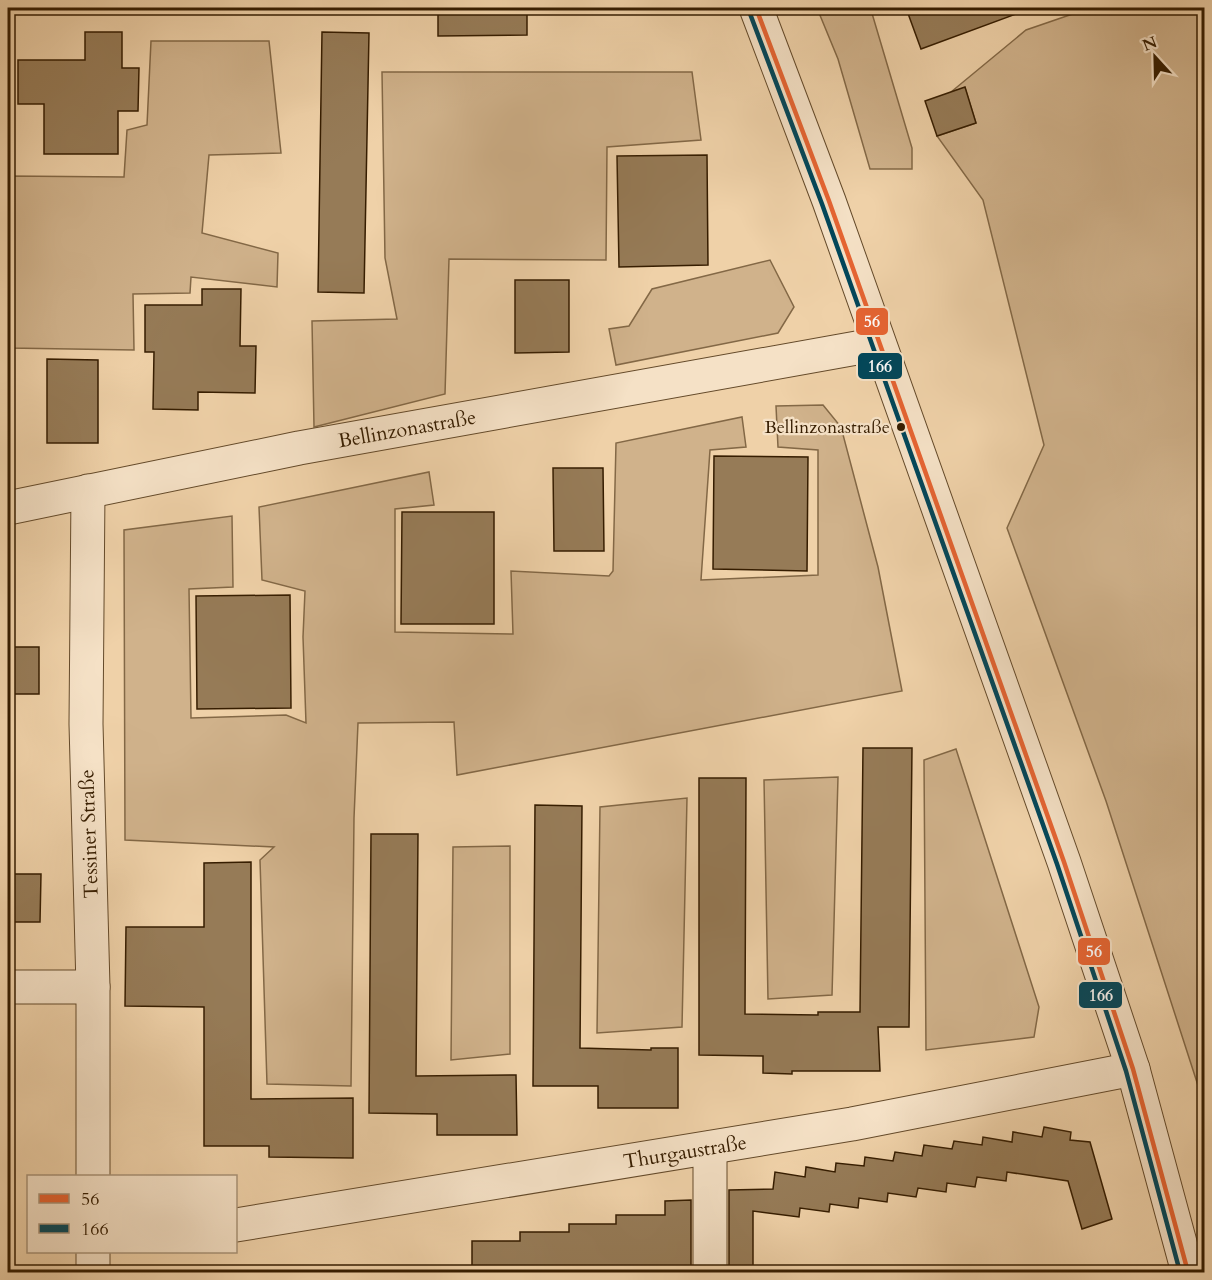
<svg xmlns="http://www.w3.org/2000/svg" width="1212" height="1280" font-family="Cardo,serif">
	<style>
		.green { fill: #d0b28b; stroke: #836846; stroke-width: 1.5 }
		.building { fill: #967b57; stroke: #361d00; stroke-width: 1.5 }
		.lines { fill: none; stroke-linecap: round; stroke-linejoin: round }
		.minor-casing { stroke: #644a2a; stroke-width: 35 }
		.minor { stroke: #f5e1c6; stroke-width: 33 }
		.bus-1-casing { stroke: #f5e1c6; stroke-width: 9 }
		.bus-2-casing { stroke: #f5e1c6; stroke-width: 9 }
		.bus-1 { stroke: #e66432; stroke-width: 4.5 }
		.bus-2 { stroke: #00465a; stroke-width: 4.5 }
		.bus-dot { fill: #361d00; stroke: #f5e1c6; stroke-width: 2 }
		.labels { text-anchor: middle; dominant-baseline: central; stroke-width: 4.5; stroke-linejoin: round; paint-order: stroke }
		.bus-label { font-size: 18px; fill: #361d00; stroke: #f5e1c6; text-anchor: end }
		.street-label { font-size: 20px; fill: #361d00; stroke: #f5e1c6 }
		.line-badge { stroke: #f5e1c6; stroke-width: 2 }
		.badge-label { font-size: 16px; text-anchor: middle; font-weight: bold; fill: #fff }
	</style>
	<rect width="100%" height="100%" fill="#efd1a8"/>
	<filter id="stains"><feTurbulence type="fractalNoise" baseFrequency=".00333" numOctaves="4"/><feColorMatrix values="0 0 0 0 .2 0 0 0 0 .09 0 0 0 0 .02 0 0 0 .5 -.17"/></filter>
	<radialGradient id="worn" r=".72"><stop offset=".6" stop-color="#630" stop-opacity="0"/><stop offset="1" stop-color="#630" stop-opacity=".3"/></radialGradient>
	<g class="green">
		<polygon points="817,8 878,8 871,10 912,148 912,169 870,169 838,59"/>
		<polygon points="1090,8 1204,8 1204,1104 1106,801 1007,528 1044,445 983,200 937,136 976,123 965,88 951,92 1026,30"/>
		<polygon points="151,41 269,41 281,153 209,155 202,233 278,253 277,287 191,277 190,293 133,294 134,350 8,348 8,176 124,177 127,130 147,125"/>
		<polygon points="382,72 692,72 701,140 607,147 606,260 449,259 445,394 314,427 312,321 397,319 385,258"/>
		<polygon points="770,260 794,307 778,333 616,365 609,329 629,326 652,289"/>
		<polygon points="823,405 841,427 878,567 902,691 457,775 454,722 358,723 354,818 351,1086 267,1084 260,860 274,847 125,840 124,530 232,516 233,587 189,589 191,718 286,715 306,723 303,637 305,591 262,580 259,507 429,472 434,505 395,509 395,632 513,634 511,571 609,576 613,571 616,443 742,417 746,447 710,450 701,580 818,575 818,450 778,447 776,406"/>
		<polygon points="956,749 1039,1007 1034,1037 926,1050 924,760"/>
		<polygon points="838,777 832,995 768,999 764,780"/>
		<polygon points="687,798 682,1027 597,1033 600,807"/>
		<polygon points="510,846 510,1054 451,1060 453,847"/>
	</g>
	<g class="building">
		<polygon points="438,8 527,8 527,35 438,36"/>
		<polygon points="906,8 1027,8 1027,10 921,49"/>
		<polygon points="85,32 122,32 122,68 139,68 138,111 118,111 118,154 44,154 44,104 18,104 18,60 85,60"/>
		<polygon points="322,32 369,33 364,293 318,292"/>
		<polygon points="965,87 976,123 937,136 925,101"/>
		<polygon points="707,155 708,265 619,267 617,156"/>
		<polygon points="515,280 569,280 569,352 515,353"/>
		<polygon points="202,289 241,289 240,346 256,346 255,393 198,392 198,410 153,409 154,352 145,352 145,305 202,305"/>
		<polygon points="47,359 98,360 98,443 47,443"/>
		<polygon points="714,456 808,457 807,571 713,569"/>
		<polygon points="553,468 603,468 604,551 554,551"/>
		<polygon points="402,512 494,512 494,624 401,624"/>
		<polygon points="290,595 291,708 197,709 196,596"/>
		<rect x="8" y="647" width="31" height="47"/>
		<polygon points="863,748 912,748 909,1027 878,1027 880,1071 792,1071 792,1074 763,1073 763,1056 699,1055 699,778 746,778 745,1014 818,1015 818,1012 860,1012"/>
		<polygon points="535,805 582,806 580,1048 651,1050 651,1048 678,1048 678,1108 598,1108 598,1086 533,1086"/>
		<polygon points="371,834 418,834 416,1076 516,1075 517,1135 437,1135 437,1114 369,1113"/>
		<polygon points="251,862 251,1099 353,1098 353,1158 269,1157 269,1146 204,1146 204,1007 125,1006 126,927 204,927 204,863"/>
		<polygon points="8,874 41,874 40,922 8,922"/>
		<polygon points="1044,1127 1071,1132 1070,1140 1090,1142 1112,1219 1082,1229 1068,1181 1007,1172 1006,1181 977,1177 975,1187 947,1183 946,1192 918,1188 916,1197 888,1193 887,1202 859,1198 858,1208 830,1204 829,1212 800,1208 799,1217 753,1211 753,1272 729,1272 729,1190 773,1189 775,1172 805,1177 806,1167 835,1172 836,1163 864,1166 865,1157 893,1161 895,1152 922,1156 924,1145 952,1149 954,1141 982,1145 983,1137 1012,1142 1013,1132 1042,1137"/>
		<polygon points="691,1200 691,1272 472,1272 472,1241 520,1241 520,1232 569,1232 569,1224 616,1224 616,1215 665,1215 665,1201"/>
	</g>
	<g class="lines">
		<defs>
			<g id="minor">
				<polyline points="756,8 829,201 1064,862 1133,1069 1188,1272"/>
				<polyline points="88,491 86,724 93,987 93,1176"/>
				<polyline points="8,508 299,448 879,344"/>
				<polyline points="8,987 93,987"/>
				<polyline points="710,1148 710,1272"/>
				<polyline points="236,1225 852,1124 1133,1069"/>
				<polyline points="93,1272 93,1252"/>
			</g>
		</defs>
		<use href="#minor" class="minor-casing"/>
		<use href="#minor" class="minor"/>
		<defs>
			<polyline id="bus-1" points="756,8 829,201 1064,862 1133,1069 1188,1272"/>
			<polyline id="bus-2" points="749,11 822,204 1057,864 1126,1071 1180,1272"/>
		</defs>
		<use href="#bus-1" class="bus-1-casing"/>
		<use href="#bus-2" class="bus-2-casing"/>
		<use href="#bus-1" class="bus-1"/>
		<use href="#bus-2" class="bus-2"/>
	</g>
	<circle class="bus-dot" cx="901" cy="427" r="5"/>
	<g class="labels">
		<g class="bus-label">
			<text x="890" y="427">Bellinzonastraße</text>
		</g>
		<g class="street-label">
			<text transform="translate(407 429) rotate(-10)">Bellinzonastraße</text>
			<text transform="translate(89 834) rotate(-92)">Tessiner Straße</text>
			<text transform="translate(685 1152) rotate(-9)">Thurgaustraße</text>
		</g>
	</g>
	<g class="line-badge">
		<rect x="855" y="307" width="34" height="29" rx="6" fill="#e66432"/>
		<rect x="857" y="352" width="46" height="28" rx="6" fill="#00465a"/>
		<rect x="1077" y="937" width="34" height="29" rx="6" fill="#e66432"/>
		<rect x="1078" y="981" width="45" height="28" rx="6" fill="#00465a"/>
	</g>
	<g class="badge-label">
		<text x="872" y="327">56</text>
		<text x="880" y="372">166</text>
		<text x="1094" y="957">56</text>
		<text x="1101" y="1001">166</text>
	</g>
	<rect width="1212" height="1280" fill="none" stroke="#efd1a8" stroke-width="30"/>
	<rect x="9" y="9" width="1194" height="1262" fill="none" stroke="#361d00" stroke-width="3"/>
	<rect x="15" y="15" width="1182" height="1250" fill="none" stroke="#361d00" stroke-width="1.5"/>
	<rect x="27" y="1175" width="210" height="78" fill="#f5e1c6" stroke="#a99377" stroke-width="1.5"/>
	<rect x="39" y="1194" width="30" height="9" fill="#e66432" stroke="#a99377" stroke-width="1.5"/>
	<text x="81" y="1205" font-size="18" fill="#361d00">56</text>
	<rect x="39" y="1224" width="30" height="9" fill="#00465a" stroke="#a99377" stroke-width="1.5"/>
	<text x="81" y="1235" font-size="18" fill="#361d00">166</text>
	<g transform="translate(1155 57) rotate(338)" stroke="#f5e1c6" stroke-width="4.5" paint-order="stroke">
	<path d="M0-4.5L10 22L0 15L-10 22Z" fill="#361d00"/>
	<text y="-9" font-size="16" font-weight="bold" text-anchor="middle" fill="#361d00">N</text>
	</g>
	<rect width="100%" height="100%" filter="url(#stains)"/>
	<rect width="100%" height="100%" fill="url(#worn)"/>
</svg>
